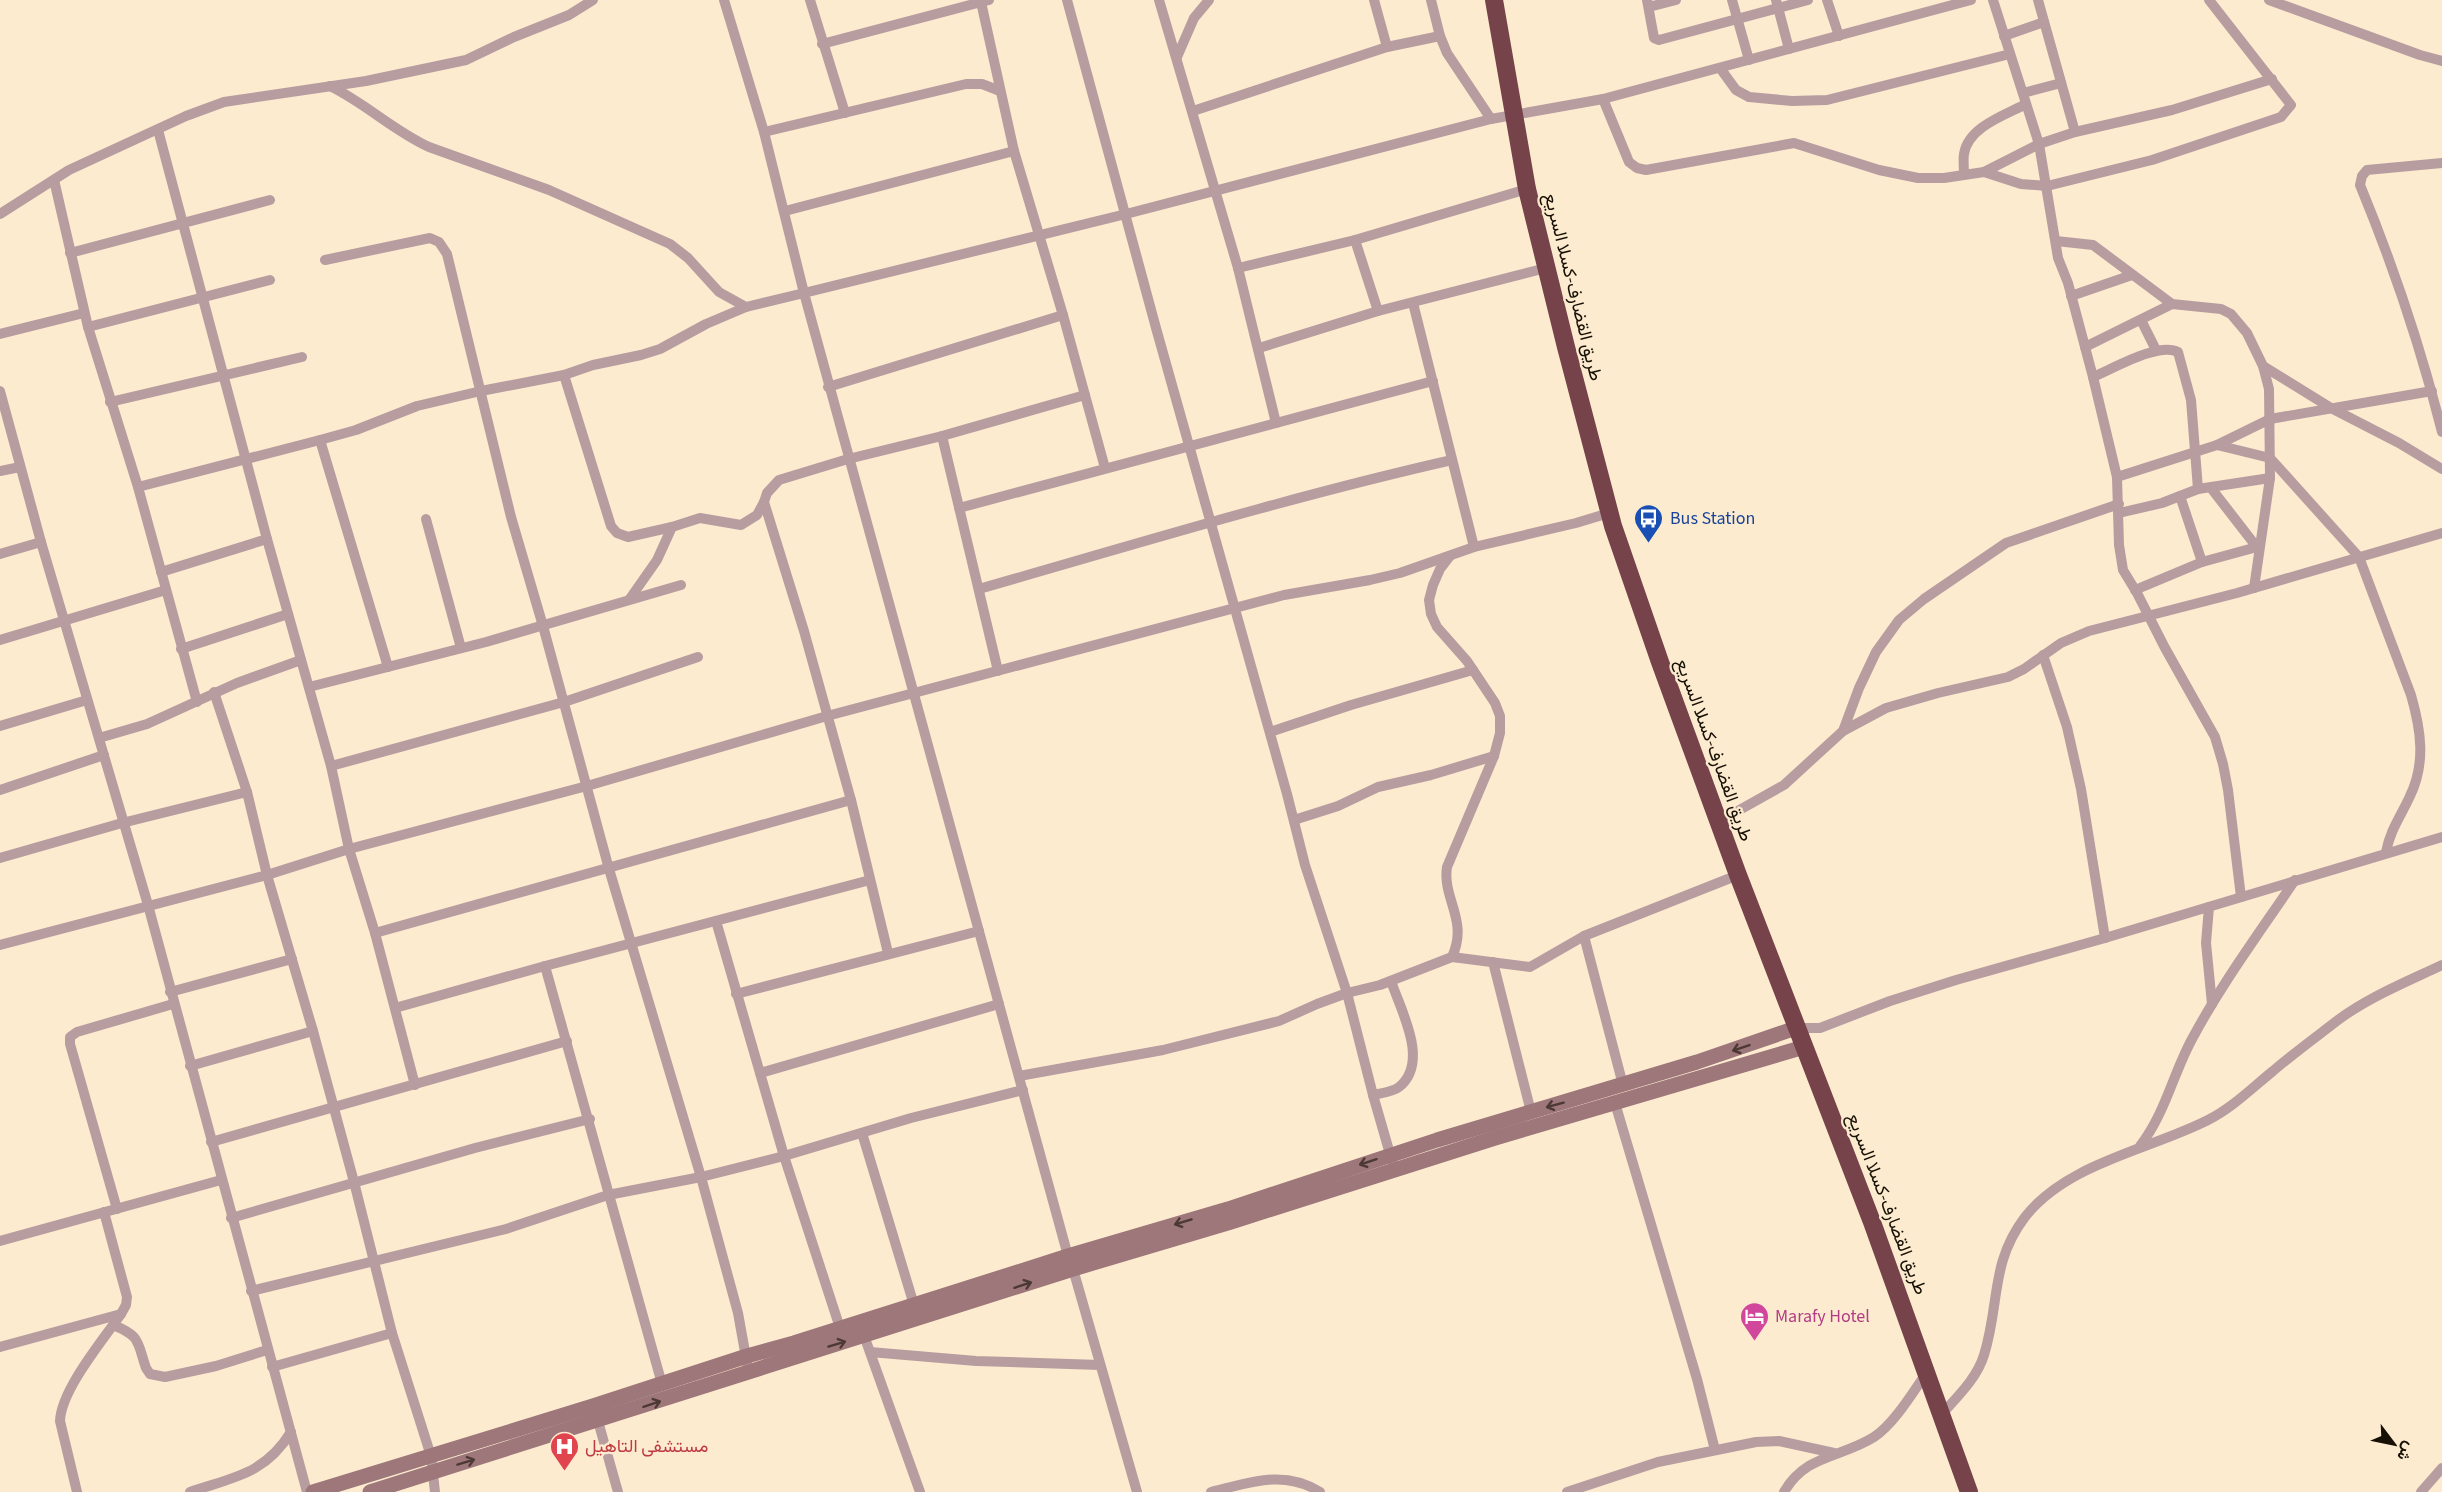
<svg xmlns="http://www.w3.org/2000/svg" width="2442" height="1492" font-family="'Source Sans 3',Vazirmatn,sans-serif">
	<style>
		.lines { fill: none; stroke-linecap: round; stroke-linejoin: round }
		.street { stroke: #b89da0; stroke-width: 10 }
		.secondary { stroke: #9d777a; stroke-width: 15 }
		.highway { stroke: #76434a; stroke-width: 18 }
		.oneway { stroke: #4d3934 }
		.labels { text-anchor: middle; dominant-baseline: central; stroke-width: 4.5; stroke-linejoin: round; paint-order: stroke }
		.street-label { font-size: 18px; fill: #171005; stroke: #fdebd0 }
		.transit-label { font-size: 18px; fill: #164399; stroke: #fdebd0; text-anchor: start }
		.hotel-label { font-size: 18px; fill: #b23c85; stroke: #fdebd0; text-anchor: start }
		.health-label { font-size: 18px; fill: #be3a42; stroke: #fdebd0; text-anchor: start }
	</style>
	<rect width="100%" height="100%" fill="#fdebd0"/>
	<g class="lines">
		<g class="street">
			<polyline points="810,0 845,113"/>
			<polyline points="1067,0 1156,328 1287,794 1305,865 1347,993 1373,1095 1392,1161"/>
			<polyline points="1159,0 1238,268 1276,423"/>
			<polyline points="1374,0 1387,47"/>
			<polyline points="1431,0 1440,36 1447,53 1491,119"/>
			<polyline points="1647,0 1654,38 1659,40 1808,0"/>
			<polyline points="1732,0 1749,60"/>
			<polyline points="1776,0 1789,49"/>
			<polyline points="1827,0 1839,36"/>
			<polyline points="1993,0 2039,144 2058,258 2068,283 2093,377 2117,477 2119,545 2123,570 2137,593 2165,648 2215,737 2223,764 2228,790 2241,897"/>
			<polyline points="2038,0 2075,132"/>
			<polyline points="2269,0 2420,55 2442,61"/>
			<polyline points="981,2 1014,151 1063,315 1105,468"/>
			<polyline points="1649,7 1676,0"/>
			<polyline points="2004,36 2044,22"/>
			<polyline points="822,44 989,0"/>
			<polyline points="1177,57 1194,18 1209,0"/>
			<polyline points="1720,68 1736,90 1749,97 1792,101 1827,100 2010,54"/>
			<path d="M330,86C365,103 394,131 429,147L549,190L670,244L688,258L719,292L746,307"/>
			<polyline points="2023,93 2061,83"/>
			<polyline points="1603,99 1629,162 1637,168 1646,170 1794,143 1879,170 1918,178 1944,178 1984,172 2021,184 2047,186 2152,160 2281,117 2291,105 2209,0"/>
			<polyline points="1193,111 1387,47 1440,36"/>
			<polyline points="158,130 267,539 331,766 349,849 375,933 415,1085"/>
			<polyline points="764,132 966,84 982,84 1000,91"/>
			<path d="M2442,163L2367,170L2362,176L2360,185C2393,265 2421,348 2442,432"/>
			<polyline points="1984,172 2039,144 2075,132 2172,110 2272,79"/>
			<path d="M1964,174C1964,167 1963,160 1964,154C1968,127 2005,115 2026,104"/>
			<polyline points="54,180 88,327 138,487 197,702"/>
			<polyline points="785,211 1014,151"/>
			<polyline points="0,214 69,170 186,116 224,102 366,81 466,60 514,37 569,15 593,0"/>
			<polyline points="1355,240 1378,311"/>
			<polyline points="2056,241 2093,245 2172,304 2221,309 2231,314 2247,333 2263,366 2269,389 2270,478 2254,588"/>
			<polyline points="70,253 270,200"/>
			<polyline points="325,260 430,238 439,242 447,254 511,517 543,626 609,869 701,1177 738,1313 747,1363"/>
			<polyline points="1238,268 1355,240 1527,189"/>
			<polyline points="2071,296 2132,275"/>
			<polyline points="1413,303 1474,547"/>
			<polyline points="2141,320 2156,350"/>
			<polyline points="88,327 270,280"/>
			<polyline points="0,334 84,313"/>
			<polyline points="2085,347 2172,304"/>
			<polyline points="1259,348 1378,311 1546,268"/>
			<polyline points="2263,366 2331,408 2399,443 2442,469"/>
			<polyline points="564,375 611,526 617,533 628,537 672,527"/>
			<path d="M2093,377C2113,369 2158,342 2178,352L2191,400L2198,489"/>
			<polyline points="828,387 1063,315"/>
			<polyline points="0,391 41,542 148,905 307,1492"/>
			<polyline points="110,402 302,357"/>
			<polyline points="942,436 998,671"/>
			<polyline points="320,440 388,667"/>
			<path d="M2217,445L2270,458L2359,557L2411,695C2421,730 2426,763 2410,796C2401,816 2390,830 2386,852"/>
			<polyline points="0,471 20,467"/>
			<polyline points="2117,477 2217,445 2270,419 2432,391"/>
			<polyline points="138,487 320,440 356,430 417,406 481,391 564,375 593,365 641,355 660,349 706,324 746,307 804,293 764,132 724,0"/>
			<polyline points="2211,488 2259,550"/>
			<polyline points="2180,496 2202,562"/>
			<polyline points="959,508 1433,381"/>
			<polyline points="2119,513 2162,503 2198,489 2270,478"/>
			<polyline points="426,519 461,648"/>
			<polyline points="0,554 41,542"/>
			<path d="M1450,556L1440,569L1433,585L1429,600L1431,614L1437,627L1467,661L1495,703L1500,716V733L1494,756L1447,867C1442,899 1469,920 1452,957"/>
			<polyline points="161,572 267,539"/>
			<path d="M979,589C1136,544 1293,496 1452,460"/>
			<polyline points="2135,590 2202,562 2257,547"/>
			<polyline points="629,600 657,560 672,527 700,518 741,525 757,515 764,502"/>
			<polyline points="0,640 166,590"/>
			<polyline points="181,649 288,614"/>
			<polyline points="2043,655 2067,727 2081,789 2105,938"/>
			<polyline points="309,687 486,642 681,585"/>
			<polyline points="214,692 247,792 267,875 313,1031 354,1182 392,1333 431,1456 435,1492"/>
			<polyline points="0,726 87,700"/>
			<polyline points="1843,731 1859,688 1876,652 1899,620 1924,599 2006,543 2119,504"/>
			<polyline points="1270,732 1351,705 1473,670"/>
			<polyline points="99,738 147,724 237,683 301,660"/>
			<polyline points="331,766 564,702 698,657"/>
			<polyline points="0,790 104,755"/>
			<polyline points="1294,820 1338,806 1378,787 1431,775 1494,756"/>
			<polyline points="1718,822 1784,785 1843,731 1886,708 1938,693 2008,677 2024,669 2061,643 2089,631 2237,593 2442,533"/>
			<polyline points="0,858 122,823 247,792"/>
			<polyline points="2209,907 2206,943 2212,1004"/>
			<polyline points="716,921 784,1156 840,1328"/>
			<polyline points="375,933 851,800"/>
			<polyline points="1584,936 1623,1085"/>
			<polyline points="0,945 267,875 349,849 587,786 827,716 1284,595 1370,580 1400,573 1474,547 1576,523 1609,513"/>
			<polyline points="888,953 851,800 804,631 764,502 767,493 779,480 848,459 942,436 1085,395"/>
			<polyline points="1493,962 1531,1112"/>
			<polyline points="545,966 662,1384"/>
			<polyline points="170,992 292,959"/>
			<polyline points="736,994 979,931"/>
			<polyline points="395,1008 545,966 870,880"/>
			<polyline points="1796,1028 1820,1028 1890,1001 1956,980 2105,938 2442,837"/>
			<polyline points="190,1066 313,1031"/>
			<polyline points="760,1073 999,1004"/>
			<polyline points="1019,1076 1163,1050 1279,1021 1317,1004 1347,993 1380,985 1452,957 1530,967 1584,936 1738,875"/>
			<path d="M1373,1095C1381,1093 1393,1092 1399,1087C1430,1062 1401,1011 1391,981"/>
			<polyline points="1615,1103 1697,1379 1715,1450"/>
			<polyline points="862,1133 914,1305"/>
			<polyline points="211,1142 567,1041"/>
			<path d="M2140,1146C2165,1114 2173,1074 2192,1039C2222,983 2260,932 2295,880"/>
			<polyline points="117,1209 70,1044 70,1037 77,1032 173,1004"/>
			<polyline points="231,1218 475,1148 590,1119"/>
			<polyline points="0,1241 221,1180"/>
			<polyline points="1068,1256 804,293 1126,214 1491,119 1603,99 1971,0"/>
			<polyline points="1073,1269 1137,1492"/>
			<polyline points="251,1291 506,1229 608,1195 701,1177 784,1156 911,1118 1023,1090"/>
			<path d="M113,1325C141,1336 137,1342 146,1368L150,1374L165,1377L216,1366L267,1350"/>
			<polyline points="862,1330 920,1492"/>
			<polyline points="0,1347 121,1314"/>
			<polyline points="870,1352 976,1361 1100,1365"/>
			<polyline points="272,1367 392,1333"/>
			<path d="M1942,1414C1958,1396 1977,1378 1984,1355C2000,1304 1990,1263 2025,1217C2067,1163 2149,1150 2208,1120C2232,1108 2252,1088 2273,1071C2294,1053 2316,1037 2338,1020C2369,997 2406,982 2442,965"/>
			<polyline points="598,1421 618,1492"/>
			<path d="M77,1492L60,1421C61,1390 103,1340 121,1314L126,1305L127,1297L104,1212"/>
			<path d="M190,1492C234,1477 265,1474 291,1432"/>
			<path d="M1211,1492C1249,1483 1284,1469 1320,1492"/>
			<polyline points="1567,1492 1658,1462 1756,1442 1779,1441 1834,1453"/>
			<path d="M1784,1492C1806,1454 1841,1458 1874,1437C1894,1424 1913,1392 1927,1372"/>
			<polyline points="2421,1492 2442,1468"/>
		</g>
		<g class="secondary">
			<polyline points="313,1492 593,1406 747,1356 794,1343 1068,1256 1228,1209 1437,1140 1697,1062 1796,1028"/>
			<polyline points="370,1492 1073,1269 1231,1222 1495,1138 1804,1047"/>
		</g>
		<polyline class="highway" points="1494,0 1527,189 1566,347 1613,526 1660,662 1738,875 1872,1222 1969,1492"/>
	</g>
	<defs><path id="oneway-shaft" d="M-6 0H5M1.5-3L5.5 0L1.5 3" fill="none" stroke-width="1.6" stroke-linecap="round" stroke-linejoin="round" transform="scale(1.5)"/></defs>
	<g class="oneway">
		<use href="#oneway-shaft" transform="translate(1741 1048) rotate(161)"/>
		<use href="#oneway-shaft" transform="translate(1555 1105) rotate(165)"/>
		<use href="#oneway-shaft" transform="translate(1368 1162) rotate(162)"/>
		<use href="#oneway-shaft" transform="translate(1183 1222) rotate(163)"/>
		<use href="#oneway-shaft" transform="translate(1023 1285) rotate(-18)"/>
		<use href="#oneway-shaft" transform="translate(837 1344) rotate(-17)"/>
		<use href="#oneway-shaft" transform="translate(652 1404) rotate(-18)"/>
		<use href="#oneway-shaft" transform="translate(466 1462) rotate(-17)"/>
	</g>
	<defs>
		<symbol id="bus-pin" viewBox="-11 -11 22 30"><path d="M0 17L-7.5 6A9.5 9.5 0 1 1 7.5 6Z" fill="#1a4fb4" stroke="#fdebd0"/><path d="M-5-6H5V4H4V6H2V4H-2V6H-4V4H-5ZM-3.5-4V0h7V-4ZM-3.5 1.2v1.5H-2V1.2ZM2 1.2v1.5H3.5V1.2Z" fill="#fff"/></symbol>
		<symbol id="hotel-pin" viewBox="-11 -11 22 30"><path d="M0 17L-7.5 6A9.5 9.5 0 1 1 7.5 6Z" fill="#d1479c" stroke="#fdebd0"/><path d="M-6-4.5h1.5V1H6V5H4.5V3h-9V5H-6ZM-4 0a1.8 1.8 0 1 1 3.6 0ZM.5 0V-2.5h3Q6-2.5 6 0Z" fill="#fff"/></symbol>
		<symbol id="hospital-pin" viewBox="-11 -11 22 30"><path d="M0 17L-7.5 6A9.5 9.5 0 1 1 7.5 6Z" fill="#e0444e" stroke="#fdebd0"/><path d="M-5-5h3v3.5h4V-5h3V5h-3V1.5h-4V5h-3Z" fill="#fff"/></symbol>
	</defs>
	<g fill-rule="evenodd">
		<use href="#bus-pin" x="1632" y="502" width="33" height="45"/>
		<use href="#hotel-pin" x="1738" y="1300" width="33" height="45"/>
		<use href="#hospital-pin" x="548" y="1430" width="33" height="45"/>
	</g>
	<g class="labels">
		<g class="street-label">
			<text transform="translate(1573 287) rotate(76)">طريق القضارف-كسلا السريع</text>
			<text transform="translate(1714 750) rotate(70)">طريق القضارف-كسلا السريع</text>
			<text transform="translate(1887 1204) rotate(69)">طريق القضارف-كسلا السريع</text>
		</g>
		<g class="transit-label">
			<text x="1670" y="518">Bus Station</text>
		</g>
		<g class="hotel-label">
			<text x="1775" y="1316">Marafy Hotel</text>
		</g>
		<g class="health-label">
			<text x="585" y="1446">مستشفى التاهيل</text>
		</g>
	</g>
	<g transform="translate(2394 1444) rotate(122)" stroke="#fdebd0" stroke-width="4.5" paint-order="stroke">
	<path d="M0-4.5L10 22L0 15L-10 22Z" fill="#171005"/>
	<text y="-9" font-size="16" font-weight="bold" text-anchor="middle" fill="#171005">ش</text>
	</g>
</svg>
